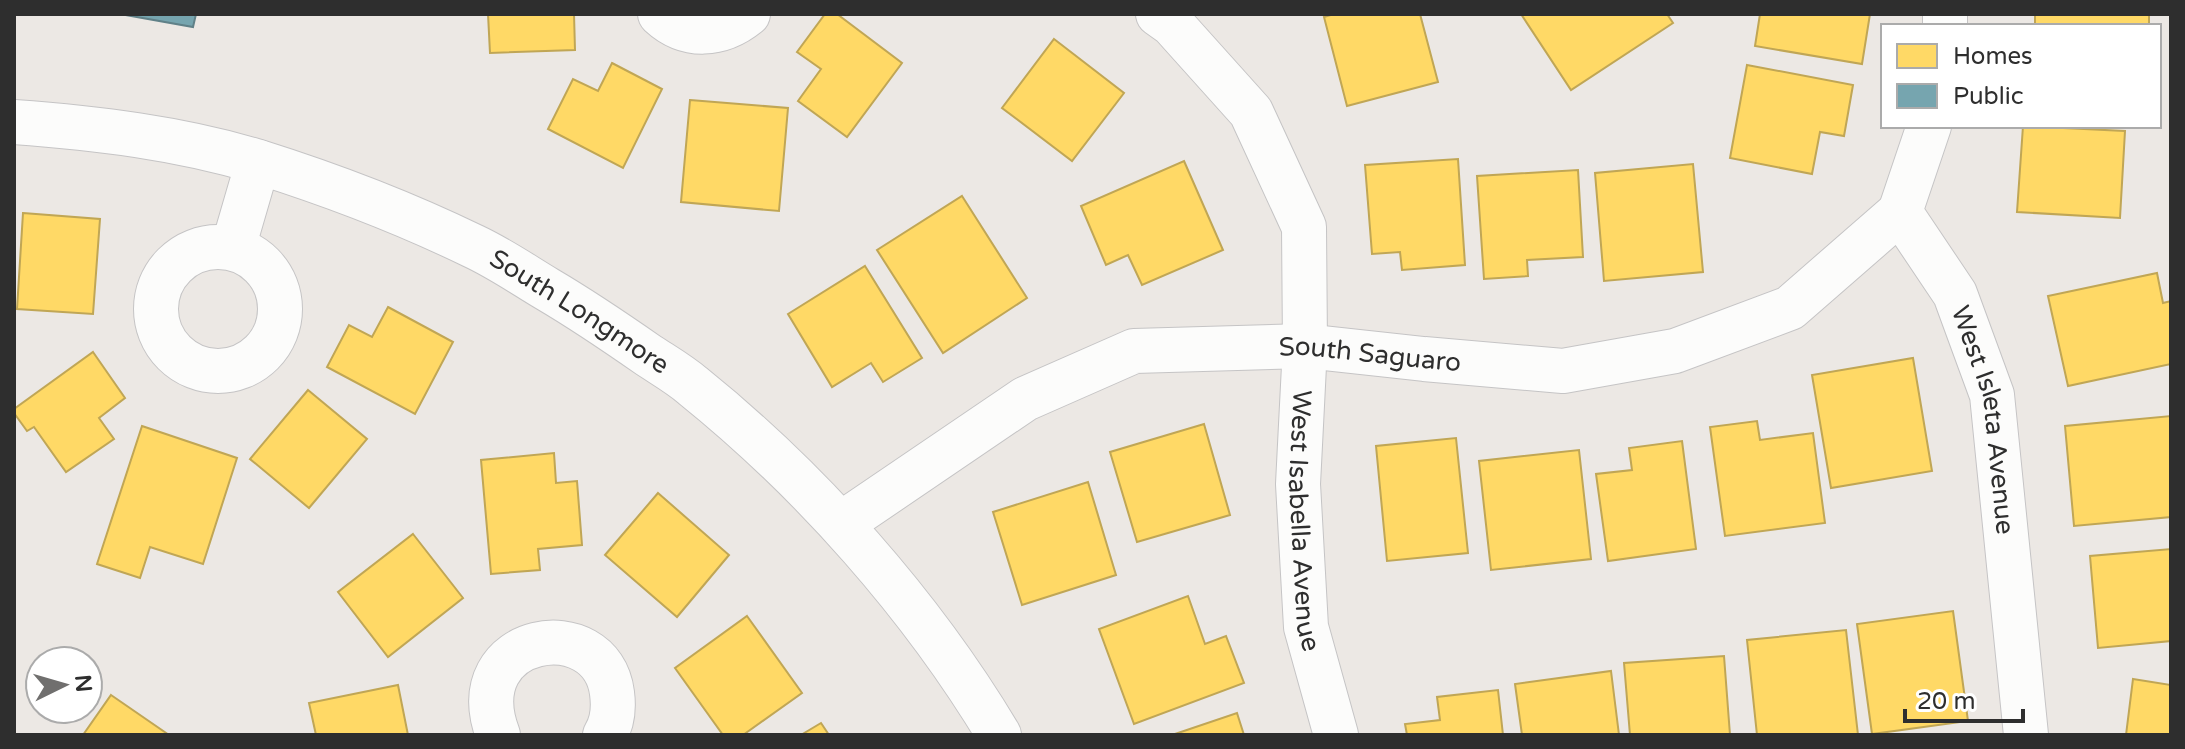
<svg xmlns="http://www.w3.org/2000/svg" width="2185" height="749" font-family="'Varela Round',sans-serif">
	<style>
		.homes { fill: #ffd966; stroke: #c0a655; stroke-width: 2 }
		.public { fill: #76a5af; stroke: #608188; stroke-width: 2 }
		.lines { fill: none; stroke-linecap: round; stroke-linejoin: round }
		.minor-casing { stroke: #c5c4c5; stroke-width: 46 }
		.minor { stroke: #fcfcfb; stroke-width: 44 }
		.labels { text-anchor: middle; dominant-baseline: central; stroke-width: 8; stroke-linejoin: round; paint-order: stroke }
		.street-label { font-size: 26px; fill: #2e2e2e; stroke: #fff }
	</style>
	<rect width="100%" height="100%" fill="#ece8e4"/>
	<g class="homes">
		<polygon points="488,14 574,14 575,50 490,53"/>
		<polygon points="825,14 837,14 902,63 847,137 798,101 821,69 797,52"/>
		<polygon points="1334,14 1420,14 1438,82 1347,106 1324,17"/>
		<polygon points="1521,14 1667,14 1673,23 1571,90"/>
		<polygon points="1760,14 1870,14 1862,64 1755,46"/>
		<rect x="2035" y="14" width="114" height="12"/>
		<polygon points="1054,39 1124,93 1072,161 1002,108"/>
		<polygon points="612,63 662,89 623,168 548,129 573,79 598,91"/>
		<polygon points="1747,65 1853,85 1844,136 1820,132 1812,174 1730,158"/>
		<polygon points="690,100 788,108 779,211 681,202"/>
		<polygon points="2023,126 2125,131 2120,218 2017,212"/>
		<polygon points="1458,159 1465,265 1402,270 1400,252 1372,254 1365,165"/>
		<polygon points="1184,161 1223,250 1142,285 1128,255 1106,265 1081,206"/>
		<polygon points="1693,164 1703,272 1604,281 1595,173"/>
		<polygon points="1578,170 1583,257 1527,260 1528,276 1484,279 1477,176"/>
		<polygon points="962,196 1027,298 943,353 877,250"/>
		<polygon points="23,213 100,219 93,314 17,309"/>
		<polygon points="865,266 922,358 883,382 871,363 832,387 788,314"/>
		<polygon points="2157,273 2163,303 2171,301 2171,364 2068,386 2048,296"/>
		<polygon points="388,307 453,342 415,414 327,367 349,325 372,337"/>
		<polygon points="93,352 125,398 99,418 114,439 66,472 34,427 27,431 14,413 14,409"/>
		<polygon points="1913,358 1932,471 1831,488 1812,375"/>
		<polygon points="308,390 367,439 309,508 250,459"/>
		<polygon points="2171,416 2171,517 2074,526 2065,426"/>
		<polygon points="1757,421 1760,440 1813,433 1825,523 1725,536 1710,427"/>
		<polygon points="1204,424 1230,515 1137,542 1110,452"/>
		<polygon points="142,426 237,458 203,564 150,547 140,578 97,564"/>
		<polygon points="1456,438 1468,553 1387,561 1376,446"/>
		<polygon points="1682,441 1696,549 1608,561 1596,474 1632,470 1629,448"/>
		<polygon points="1579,450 1591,559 1491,570 1479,461"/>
		<polygon points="554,453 556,483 577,481 582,545 538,549 540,570 491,574 481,460"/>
		<polygon points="1088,482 1116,575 1022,605 993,512"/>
		<polygon points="658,493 729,555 677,617 605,555"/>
		<polygon points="413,534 463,598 388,657 338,592"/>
		<polygon points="2171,549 2171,641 2098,648 2090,556"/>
		<polygon points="1188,596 1205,644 1226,636 1244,683 1134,724 1099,629"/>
		<polygon points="1953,611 1968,721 1872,734 1857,624"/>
		<polygon points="747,616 802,693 743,735 723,735 675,668"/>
		<polygon points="1846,630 1858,735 1757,735 1747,640"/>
		<polygon points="1724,656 1730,735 1630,735 1624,663"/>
		<polygon points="1611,671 1619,735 1522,735 1515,684"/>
		<polygon points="2133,679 2171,685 2171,735 2126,735"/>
		<polygon points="398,685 408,735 316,735 309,703"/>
		<polygon points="1498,690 1503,735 1407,735 1405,724 1440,720 1437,697"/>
		<polygon points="111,695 169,735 83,735"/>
		<polygon points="1237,713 1244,735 1172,735"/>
		<polygon points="821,723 829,735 801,735"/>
	</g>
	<polygon class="public" points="120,14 196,14 193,27"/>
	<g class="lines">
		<defs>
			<g id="minor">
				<path d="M660,14C687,39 721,36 748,14"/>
				<path id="s1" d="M1158,14L1172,24L1251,112L1304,227L1305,346L1298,484L1306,627L1336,735"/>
				<polyline points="1945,26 1945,14"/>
				<path id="s2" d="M14,122C96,128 180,138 259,162C332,185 405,213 473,246C499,258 522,274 547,289C581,309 615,332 648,355C663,365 679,374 693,386C811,481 921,605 999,735"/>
				<path id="s3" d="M1929,126L1900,212L1955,294L1992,395L2026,735"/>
				<circle cx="218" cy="309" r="62"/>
				<polyline points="233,248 258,162"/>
				<path id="s4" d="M841,524L1025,399L1134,351L1305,346L1424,359L1563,371L1675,351L1790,308L1900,212"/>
				<path d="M498,735C459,632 602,611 612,693C614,708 613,722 605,735"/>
			</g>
		</defs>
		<use href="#minor" class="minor-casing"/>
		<use href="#minor" class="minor"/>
	</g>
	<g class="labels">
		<g class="street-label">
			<text stroke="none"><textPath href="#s2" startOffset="604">South Longmore</textPath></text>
			<text stroke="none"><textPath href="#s4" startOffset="578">South Saguaro</textPath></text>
			<text stroke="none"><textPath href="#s3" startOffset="320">West Isleta Avenue</textPath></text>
			<text stroke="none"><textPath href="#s1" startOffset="556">West Isabella Avenue</textPath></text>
		</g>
	</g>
	<rect width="2185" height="749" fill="none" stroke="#2e2e2e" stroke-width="32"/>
	<rect x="1881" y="24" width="280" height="104" fill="#ffffff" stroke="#ababab" stroke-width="2"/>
	<rect x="1897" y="44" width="40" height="24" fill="#ffd966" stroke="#ababab" stroke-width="2"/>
	<text x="1953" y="64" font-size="24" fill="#2e2e2e">Homes</text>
	<rect x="1897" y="84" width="40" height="24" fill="#76a5af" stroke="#ababab" stroke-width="2"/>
	<text x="1953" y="104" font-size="24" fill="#2e2e2e">Public</text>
	<g transform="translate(64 685) rotate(85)"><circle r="38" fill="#ffffff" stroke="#ababab" stroke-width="2"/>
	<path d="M0-6L14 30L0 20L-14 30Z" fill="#706f6e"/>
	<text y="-12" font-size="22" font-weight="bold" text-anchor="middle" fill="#2e2e2e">N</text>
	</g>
	<path d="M1905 709v12h118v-12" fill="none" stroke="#2e2e2e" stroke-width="4"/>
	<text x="1917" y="709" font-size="24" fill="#2e2e2e" stroke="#ffffff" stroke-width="6" paint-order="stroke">20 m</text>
</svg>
